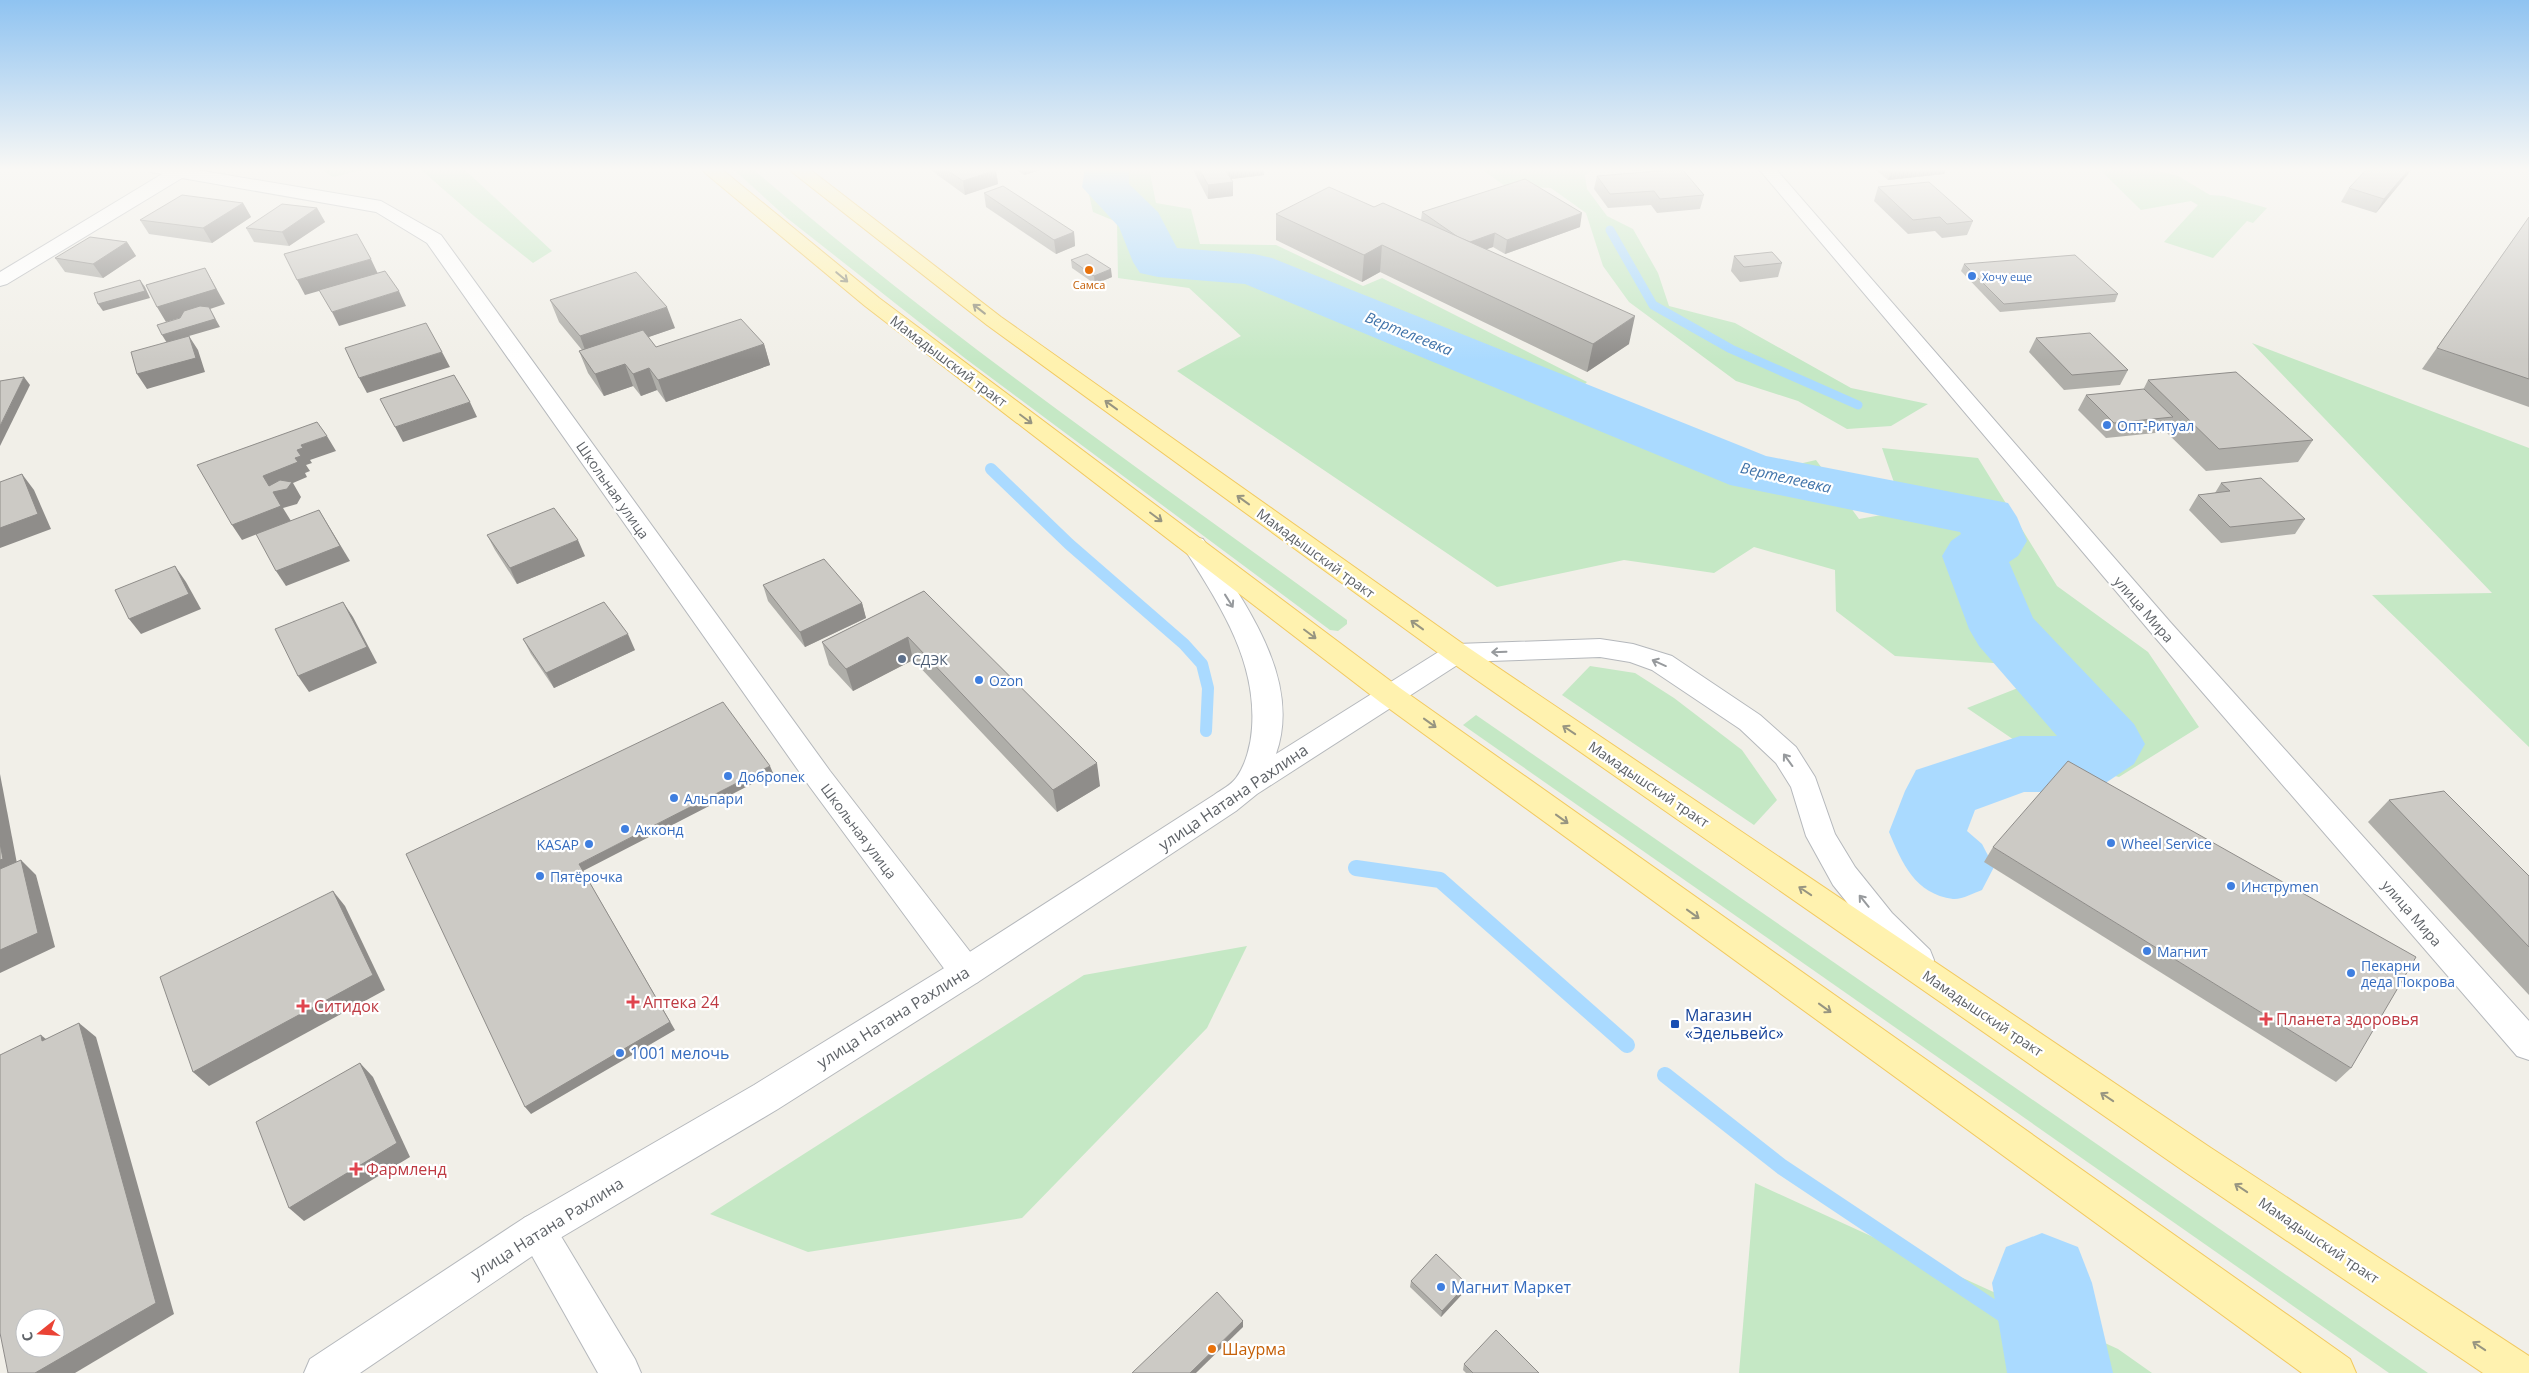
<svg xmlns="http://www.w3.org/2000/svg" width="2529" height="1373" font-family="'Open Sans',sans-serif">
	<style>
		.green { fill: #c5e8c5 }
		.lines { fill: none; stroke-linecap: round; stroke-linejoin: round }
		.stream-far2 { stroke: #aadaff; stroke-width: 9 }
		.stream-far1 { stroke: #aadaff; stroke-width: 12 }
		.stream { stroke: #aadaff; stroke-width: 16 }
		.river { fill: #aadaff; fill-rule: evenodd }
		.minor-casing { stroke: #b5b8bc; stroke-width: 2 }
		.tertiary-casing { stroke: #b5b8bc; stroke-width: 2 }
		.primary-casing { stroke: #f2c960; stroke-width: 2 }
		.minor { fill: #fff; fill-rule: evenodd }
		.tertiary { fill: #fff; fill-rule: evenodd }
		.primary { fill: #fff2af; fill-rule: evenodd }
		.wall { fill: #afaea9 }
		.shaded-wall { fill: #8f8d8a }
		.building { fill: #cccac5; stroke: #8f8d8a; fill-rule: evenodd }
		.oneway { stroke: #979581 }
		.oneway2 { stroke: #979a9d }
		.food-dot { fill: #e8710a; stroke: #fff; stroke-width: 2 }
		.shop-dot { fill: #3f7fe0; stroke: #fff; stroke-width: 2 }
		.service-dot { fill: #5c6f8a; stroke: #fff; stroke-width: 2 }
		.health-dot { fill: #e0444e; stroke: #fff; stroke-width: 2 }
		.transit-dot { fill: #1a4fb4; stroke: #fff; stroke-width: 2 }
		.labels { text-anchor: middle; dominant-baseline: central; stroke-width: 4.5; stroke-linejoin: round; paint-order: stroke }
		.far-shop-label { font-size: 11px; fill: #366cbe; stroke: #fff; text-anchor: start }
		.far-food-label { font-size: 11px; fill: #c56008; stroke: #fff }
		.street-label { font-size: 14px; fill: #5f6368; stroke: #fff }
		.shop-label { font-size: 14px; fill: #366cbe; stroke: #fff; text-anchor: start }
		.service-label { font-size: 14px; fill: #4e5e75; stroke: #fff; text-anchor: start }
		.water-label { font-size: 15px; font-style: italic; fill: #4174aa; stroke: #fff }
		.near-street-label { font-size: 16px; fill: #5f6368; stroke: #fff }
		.near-health-label { font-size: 16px; fill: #be3a42; stroke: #fff; text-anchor: start }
		.near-transit-label { font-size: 16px; fill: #164399; stroke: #fff; text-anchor: start }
		.near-shop-label { font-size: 16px; fill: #366cbe; stroke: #fff; text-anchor: start }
		.near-food-label { font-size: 16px; fill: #c56008; stroke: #fff; text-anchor: start }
	</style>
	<rect width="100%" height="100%" fill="#f1efe8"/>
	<g class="green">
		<polygon points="319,168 372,168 333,177"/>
		<polygon points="419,168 463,168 552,251 533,263 474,216"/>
		<path d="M732,168H752C939,331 1146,473 1347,620V624L1338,631L1330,630L966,359L787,218Z"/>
		<polygon points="1083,168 1149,168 1156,203 1191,209 1200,244 1276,245 1363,286 1382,278 1587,382 1574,395 1768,471 1816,460 1859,519 1904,511 1882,448 1978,458 2057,586 2148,652 2199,727 2119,777 2039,757 1967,708 2018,688 2007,664 1895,656 1836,611 1835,570 1754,547 1714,573 1624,560 1497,587 1177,371 1241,336 1189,288 1118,278 1117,222 1093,212"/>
		<polygon points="1480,168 1596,168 1585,175 1587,189 1607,216 1633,229 1658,273 1669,306 1735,323 1851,388 1928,404 1891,426 1847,429 1798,401 1736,381 1629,302 1603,266 1586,213 1551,188 1505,186"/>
		<polygon points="2098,168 2148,168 2178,176 2210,195 2224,196 2267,208 2253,223 2247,221 2213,258 2164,242 2198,205 2191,201 2141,210"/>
		<polygon points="2252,343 2529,448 2529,747 2372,595 2492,593"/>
		<polygon points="1590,666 1635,673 1674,698 1742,750 1777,800 1754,825 1562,695"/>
		<polygon points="1476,715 2428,1373 2389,1373 1463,725"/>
		<polygon points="1247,946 1207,1028 1022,1218 808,1252 710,1214 1084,975"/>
		<polygon points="1755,1183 2118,1349 2152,1373 1739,1373"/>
	</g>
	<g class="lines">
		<polyline class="stream-far2" points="1610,230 1653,305 1731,349 1858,405"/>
		<polyline class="stream-far1" points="991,469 1069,544 1184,644 1202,664 1208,688 1206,731"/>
		<g class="stream">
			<polyline points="1356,868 1440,880 1627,1045"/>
			<polyline points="1665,1075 1782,1167 2055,1349"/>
		</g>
		<g class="river">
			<path d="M1085,168H1129V184L1158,212L1177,248L1254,254L1272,258L1766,456L2008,503L2017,517L2027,541L2018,556L2009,562L2033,618L2134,724L2145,744L2134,764L2104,784L2077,792H2024L1975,810L1967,831L1982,844L1994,867L1982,890C1974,893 1961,900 1953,899C1915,894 1902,863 1889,832L1905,791L1916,770L2020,736H2057L1979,646L1969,629L1942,556L1951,541L1961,534L1960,532L1730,485L1245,284L1158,277L1140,273L1133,262L1119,227L1082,187Z"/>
			<polygon points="2042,1233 2078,1247 2092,1283 2113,1373 2007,1373 1992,1283 2006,1247"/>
		</g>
		<defs>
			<g id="minor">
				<polygon points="149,168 185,168 381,201 441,235 830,771 978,962 982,972 978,982 966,986 954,982 810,787 427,243 376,212 182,178 7,284 0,286 0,272 162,174 151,172"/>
				<polygon points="1758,168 1775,168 2171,623 2529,1021 2529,1060 2517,1056 2153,635"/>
				<polygon points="537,1212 550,1218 635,1359 641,1373 598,1373 518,1231 524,1218"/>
			</g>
			<path id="tertiary" d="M1194,537L1203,539C1242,599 1303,678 1276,754L1448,646L1457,644L1600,639L1633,644L1672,656L1760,715L1796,747L1815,777L1835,834L1855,867L1892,913L1930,950L1934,960L1930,970L1918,974L1906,970L1870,931L1833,885L1806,836L1791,787L1776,763L1740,729L1652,670L1630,662L1600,657L1462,662L1257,794L1236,811L978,982L778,1109L550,1244L360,1373H304L310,1359L524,1218L754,1085L954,962L1214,795C1221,790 1231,785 1236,778C1246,765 1251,744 1252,728C1257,658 1217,601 1182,545L1185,539Z"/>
			<g id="primary">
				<polygon points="702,168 720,168 879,298 1400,688 2350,1359 2356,1373 2302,1373 1380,702 865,306 704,172"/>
				<polygon points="790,168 808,168 1001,317 1466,646 2211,1148 2529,1356 2529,1373 2483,1373 2185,1172 1448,660 987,325 792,172"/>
			</g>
		</defs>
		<use href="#minor" class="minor-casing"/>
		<use href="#tertiary" class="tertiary-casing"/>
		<use href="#primary" class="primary-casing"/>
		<use href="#minor" class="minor"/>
		<use href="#tertiary" class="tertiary"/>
		<use href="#primary" class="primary"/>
	</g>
	<g class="wall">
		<polygon points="282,168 307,168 304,170"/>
		<polygon points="928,168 992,168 996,170 998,184 965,195"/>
		<polygon points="1015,168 1047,168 1024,175"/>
		<polygon points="1192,168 1264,168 1264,175 1231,179 1233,196 1208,199"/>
		<polygon points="1874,168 1946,168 1944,174 1888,180"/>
		<polygon points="2413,168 2376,213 2341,202 2349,188"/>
		<polygon points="1597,176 1704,195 1700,209 1657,213 1651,205 1608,208 1594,189"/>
		<polygon points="1878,187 1973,221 1967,235 1942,238 1935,231 1908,234 1874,201"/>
		<polygon points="984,193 1074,232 1075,246 1056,254 986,207"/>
		<polygon points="243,203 251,217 212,243 149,234 140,220"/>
		<polygon points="1374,207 1421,220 1422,212 1580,227 1505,254 1493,247 1486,249 1629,344 1587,372 1380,272 1362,282 1276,240 1276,214"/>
		<polygon points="317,208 325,222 289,246 254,242 246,228"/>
		<polygon points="2529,217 2529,407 2422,369"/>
		<polygon points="127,242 136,256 103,278 65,272 55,258"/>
		<polygon points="1734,256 1782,263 1778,277 1740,282 1731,271"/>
		<polygon points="1071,260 1112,277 1095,284 1072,268"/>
		<polygon points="1964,264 2118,294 2115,302 2000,312 1961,271"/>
		<polygon points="550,300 675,328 648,337 656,347 764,344 770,365 666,402 657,390 641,396 633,386 604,396 588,373 579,351 582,350 559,322"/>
		<polygon points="2036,338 2128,370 2120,385 2064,390 2029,352"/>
		<polygon points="2148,380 2313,440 2298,462 2206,471 2165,431 2165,432 2106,438 2078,410 2086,395 2143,390"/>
		<polygon points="2221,483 2305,519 2295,534 2221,543 2189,510 2198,495 2215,493"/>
		<polygon points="487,535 585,556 517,584 495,550"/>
		<polygon points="763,585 862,603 866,618 805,647 768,601"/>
		<polygon points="924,591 1100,786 1057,812 913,660 853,691 829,665 822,642"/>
		<polygon points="523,639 635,650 554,688 531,654"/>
		<polygon points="2389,800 2529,876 2529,995 2368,822"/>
		<polygon points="1993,847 2351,1068 2336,1082 1984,862"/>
		<polygon points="1411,1281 1466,1290 1441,1317 1410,1287"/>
		<polygon points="1464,1364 1539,1373 1466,1373 1463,1370"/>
	</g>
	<g class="shaded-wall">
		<polygon points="1023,168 1047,168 1024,175"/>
		<polygon points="1224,168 1264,168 1264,175 1224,180"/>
		<polygon points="1633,168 1666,168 1632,171"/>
		<polygon points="1893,168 1946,168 1944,174 1888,180"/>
		<polygon points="2410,168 2413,168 2376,213 2384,199"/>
		<polygon points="996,170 998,184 965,195 963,181"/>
		<polygon points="1233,182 1233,196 1208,199 1208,185"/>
		<polygon points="243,203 251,217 212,243 203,228"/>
		<polygon points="317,208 325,222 289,246 282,232"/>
		<polygon points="1582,213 1580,227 1505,254 1507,240"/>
		<polygon points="1074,232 1075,246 1056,254 1054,240"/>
		<polygon points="1495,233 1493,247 1466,257 1467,243"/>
		<polygon points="127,242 136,256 103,278 93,264"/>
		<polygon points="1382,245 1380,272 1362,282 1364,255"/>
		<polygon points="371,259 378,274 305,295 297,280"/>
		<polygon points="205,268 225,304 210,309 220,327 189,336 198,350 205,372 147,389 137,374 167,343 162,335 209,309 166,322 157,307"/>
		<polygon points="1111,269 1112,277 1095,284 1094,276"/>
		<polygon points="140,280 145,287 150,298 103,311 98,304"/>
		<polygon points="399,291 406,306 339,326 332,312"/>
		<polygon points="667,307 675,328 588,358 580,336"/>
		<polygon points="1635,316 1629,344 1587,372 1593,344"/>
		<polygon points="764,344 770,365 666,402 658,380"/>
		<polygon points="442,352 450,367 367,393 359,378"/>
		<polygon points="625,364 633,386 604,396 595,374"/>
		<polygon points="649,368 657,390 641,396 633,374"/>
		<polygon points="24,377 30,385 0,446 0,426"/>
		<polygon points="470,402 477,417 403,442 395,427"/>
		<polygon points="327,436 336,451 310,460 312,463 306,465 310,471 305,473 307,477 293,483 301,497 297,504 283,508 291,521 242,540 232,525 263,476 297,450 301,445"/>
		<polygon points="22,474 34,490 51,529 0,548 0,528"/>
		<polygon points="319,510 350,561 286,586 276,571"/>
		<polygon points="578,540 585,556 517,584 510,568"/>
		<polygon points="175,566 186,582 201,609 141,634 129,619"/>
		<polygon points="343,602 353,617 377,663 309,692 298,676"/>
		<polygon points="862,603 866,618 805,647 800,632"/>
		<polygon points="628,634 635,650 554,688 546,673"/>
		<polygon points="908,637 913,660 853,691 846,669"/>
		<polygon points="1097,763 1100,786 1057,812 1053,790"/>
		<polygon points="770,766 773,773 583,871 675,1030 531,1114 525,1107 579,864"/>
		<polygon points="0,774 19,874 0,882"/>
		<polygon points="21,860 36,875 55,947 0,973 0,950"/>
		<polygon points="333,891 345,906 385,990 209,1086 193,1072"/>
		<polygon points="79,1023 96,1037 174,1314 75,1373 35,1373"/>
		<polygon points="41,1035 58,1049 42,1041"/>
		<polygon points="360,1063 373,1077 410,1157 304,1221 289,1208"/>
		<polygon points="1467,1284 1466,1290 1441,1317 1442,1311"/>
		<polygon points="1243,1321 1243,1327 1196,1373 1190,1373"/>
	</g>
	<g class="building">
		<polygon points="944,168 992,168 996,170 963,181"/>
		<polygon points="1199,168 1224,168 1233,182 1208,185"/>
		<polygon points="2368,168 2410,168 2384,199 2349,188"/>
		<polygon points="1682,169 1704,195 1660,199 1654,191 1610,194 1597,176"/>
		<polygon points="1525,179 1582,213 1507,240 1495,233 1470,242 1458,237 1422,212"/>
		<polygon points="1929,182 1973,221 1947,224 1940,217 1913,220 1878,187"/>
		<polygon points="1003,186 1074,232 1054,240 984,193"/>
		<polygon points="1329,187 1374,207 1383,203 1635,316 1593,344 1382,245 1364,255 1276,214"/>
		<polygon points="182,195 243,203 203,228 140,220"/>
		<polygon points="282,204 317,208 282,232 246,228"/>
		<polygon points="2529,217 2529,379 2437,348"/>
		<polygon points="357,234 371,259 297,280 284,254"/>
		<polygon points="90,237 127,242 93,264 55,258"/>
		<polygon points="1772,252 1782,263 1744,267 1734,256"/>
		<polygon points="1087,254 1111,269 1094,276 1071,260"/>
		<polygon points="2075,255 2118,294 2004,304 1964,264"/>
		<polygon points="205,268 216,289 157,307 146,285"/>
		<polygon points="385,271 399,291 332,312 319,290"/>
		<polygon points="636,272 667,307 580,336 550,300"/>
		<polygon points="140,280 145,291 98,304 94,293"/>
		<polygon points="200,306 209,307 215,319 162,335 157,325 180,318 184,311"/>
		<polygon points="741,319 764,344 658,380 649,368 633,374 625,364 595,374 579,351 643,330 656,347"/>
		<polygon points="426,323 442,352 359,378 345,348"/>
		<polygon points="2090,333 2128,370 2072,375 2036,338"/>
		<polygon points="189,336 196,358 137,374 131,352"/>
		<polygon points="2236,372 2313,440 2219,449 2148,380"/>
		<polygon points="454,375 470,402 395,427 380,399"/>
		<polygon points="24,377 0,426 0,381"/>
		<polygon points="2144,389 2173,417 2114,423 2086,395"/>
		<polygon points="317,422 327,436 301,445 303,448 297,450 301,456 295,458 298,462 263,476 269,486 280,480 292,482 287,489 273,492 281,506 232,525 197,465"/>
		<polygon points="22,474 38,514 0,528 0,482"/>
		<polygon points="2261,478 2305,519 2230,527 2198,495 2230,491 2221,483"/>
		<polygon points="554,508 578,540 510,568 487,535"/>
		<polygon points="319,510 340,546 276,571 256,534"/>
		<polygon points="824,559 862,603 800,632 763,585"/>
		<polygon points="175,566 189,594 129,619 115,590"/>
		<polygon points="924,591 1097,763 1053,790 908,637 846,669 822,642"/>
		<polygon points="343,602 367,647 298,676 275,629"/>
		<polygon points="604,602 628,634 546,673 523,639"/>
		<polygon points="723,702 770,766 579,864 670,1022 525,1107 406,854"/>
		<polygon points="2068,761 2416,957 2351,1068 1993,847"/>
		<polygon points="2444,791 2529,876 2529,947 2389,800"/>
		<polygon points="0,843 3,859 0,860"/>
		<polygon points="21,860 38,933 0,950 0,869"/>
		<polygon points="333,891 373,975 193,1072 160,977"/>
		<path d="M79,1023L156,1303L35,1373H8L0,1333V1055L41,1035L42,1041ZM25,1318H55V1348H25Z"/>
		<polygon points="360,1063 397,1143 289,1208 256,1122"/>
		<polygon points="1436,1254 1467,1284 1442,1311 1411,1281"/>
		<polygon points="1217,1292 1243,1321 1190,1373 1132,1373"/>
		<polygon points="1496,1330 1539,1373 1473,1373 1464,1364"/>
	</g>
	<defs><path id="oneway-shaft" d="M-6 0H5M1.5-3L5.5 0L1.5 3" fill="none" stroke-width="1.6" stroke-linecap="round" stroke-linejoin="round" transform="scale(1.25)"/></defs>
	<g class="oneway">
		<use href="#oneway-shaft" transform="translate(842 277) rotate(40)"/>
		<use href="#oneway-shaft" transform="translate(979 309) rotate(-142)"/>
		<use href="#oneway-shaft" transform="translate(1111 405) rotate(-144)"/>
		<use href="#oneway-shaft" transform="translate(1026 419) rotate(37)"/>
		<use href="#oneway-shaft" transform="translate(1243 500) rotate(-144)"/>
		<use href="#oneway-shaft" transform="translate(1156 517) rotate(37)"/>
		<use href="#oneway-shaft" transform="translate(1417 625) rotate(-144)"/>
		<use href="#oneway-shaft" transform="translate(1310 634) rotate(37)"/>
		<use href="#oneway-shaft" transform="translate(1430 723) rotate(36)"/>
		<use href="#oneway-shaft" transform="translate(1569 730) rotate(-146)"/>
		<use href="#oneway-shaft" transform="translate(1562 819) rotate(36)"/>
		<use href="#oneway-shaft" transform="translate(1805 891) rotate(-146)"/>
		<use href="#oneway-shaft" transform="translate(1693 914) rotate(36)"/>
		<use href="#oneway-shaft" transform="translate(1825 1008) rotate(36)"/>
		<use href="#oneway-shaft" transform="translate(2107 1097) rotate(-146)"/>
		<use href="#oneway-shaft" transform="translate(2241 1188) rotate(-146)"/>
		<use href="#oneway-shaft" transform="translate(2479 1346) rotate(-146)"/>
	</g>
	<g class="oneway2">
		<use href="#oneway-shaft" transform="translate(1229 601) rotate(58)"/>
		<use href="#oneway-shaft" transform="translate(1499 652) rotate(178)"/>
		<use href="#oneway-shaft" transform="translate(1659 663) rotate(-156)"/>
		<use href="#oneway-shaft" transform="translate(1788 760) rotate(-126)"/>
		<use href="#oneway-shaft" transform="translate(1864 901) rotate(-129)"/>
	</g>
	<linearGradient id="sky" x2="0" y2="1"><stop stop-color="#8fc3f1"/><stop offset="0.47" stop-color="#f9f8f5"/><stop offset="1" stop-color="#f9f8f5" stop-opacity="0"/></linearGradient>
	<rect width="2529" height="360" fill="url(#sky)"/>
	<g class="food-dot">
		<circle cx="1089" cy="270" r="5"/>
		<circle cx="1212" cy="1349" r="5"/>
	</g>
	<g class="shop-dot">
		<circle cx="1972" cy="276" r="5"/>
		<circle cx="2107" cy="425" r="5"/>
		<circle cx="979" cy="680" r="5"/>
		<circle cx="728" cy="776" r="5"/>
		<circle cx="674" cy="798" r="5"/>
		<circle cx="625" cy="829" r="5"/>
		<circle cx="2111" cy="843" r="5"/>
		<circle cx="589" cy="844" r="5"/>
		<circle cx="540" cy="876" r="5"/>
		<circle cx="2231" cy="886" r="5"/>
		<circle cx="2147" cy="951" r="5"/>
		<circle cx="2351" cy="973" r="5"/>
		<circle cx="620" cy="1053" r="5"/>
		<circle cx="1441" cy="1287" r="5"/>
	</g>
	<circle class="service-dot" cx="902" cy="659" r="5"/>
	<g class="health-dot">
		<path d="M630.5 994.5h5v5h5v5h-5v5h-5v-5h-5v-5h5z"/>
		<path d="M300.5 998.5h5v5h5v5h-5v5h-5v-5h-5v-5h5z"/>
		<path d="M2263.5 1011.5h5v5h5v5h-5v5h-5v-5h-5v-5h5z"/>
		<path d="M353.5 1161.5h5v5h5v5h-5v5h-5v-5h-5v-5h5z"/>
	</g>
	<rect class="transit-dot" x="1670" y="1019" width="10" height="10" rx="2.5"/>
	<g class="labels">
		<g class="far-shop-label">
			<text x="1982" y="276">Хочу еще</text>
		</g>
		<g class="far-food-label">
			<text x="1089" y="284">Самса</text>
		</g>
		<g class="street-label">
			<text transform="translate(949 361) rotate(37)">Мамадышский тракт</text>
			<text transform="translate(613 490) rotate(55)">Школьная улица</text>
			<text transform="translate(1316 553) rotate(36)">Мамадышский тракт</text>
			<text transform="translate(2144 609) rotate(49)">улица Мира</text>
			<text transform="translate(1649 784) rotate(34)">Мамадышский тракт</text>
			<text transform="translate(859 831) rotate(53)">Школьная улица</text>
			<text transform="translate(2412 913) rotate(49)">улица Мира</text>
			<text transform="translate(1983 1013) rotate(34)">Мамадышский тракт</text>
			<text transform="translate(2319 1240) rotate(34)">Мамадышский тракт</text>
		</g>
		<g class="shop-label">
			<text x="2117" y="425">Опт-Ритуал</text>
			<text x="989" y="680">Ozon</text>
			<text x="738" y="776">Добропек</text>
			<text x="684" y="798">Альпари</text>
			<text x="635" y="829">Акконд</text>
			<text x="2121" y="843">Wheel Service</text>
			<text x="579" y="844" text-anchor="end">KASAP</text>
			<text x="550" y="876">Пятёрочка</text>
			<text x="2241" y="886">Инструmen</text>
			<text x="2157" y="951">Магнит</text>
			<text x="2361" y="965">Пекарни<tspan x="2361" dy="16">деда Покрова</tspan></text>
		</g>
		<g class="service-label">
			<text x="912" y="659">СДЭК</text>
		</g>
		<g class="water-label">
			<text transform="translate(1409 333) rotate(22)">Вертелеевка</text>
			<text transform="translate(1786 477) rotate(13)">Вертелеевка</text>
		</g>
		<g class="near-street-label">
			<text transform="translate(1233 797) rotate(-34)">улица Натана Рахлина</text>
			<text transform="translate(893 1017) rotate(-32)">улица Натана Рахлина</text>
			<text transform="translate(547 1228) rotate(-32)">улица Натана Рахлина</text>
		</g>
		<g class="near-health-label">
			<text x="643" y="1002">Аптека 24</text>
			<text x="314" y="1006">Ситидок</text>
			<text x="2276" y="1019">Планета здоровья</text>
			<text x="366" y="1169">Фармленд</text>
		</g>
		<g class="near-transit-label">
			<text x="1685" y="1015">Магазин<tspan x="1685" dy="18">«Эдельвейс»</tspan></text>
		</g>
		<g class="near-shop-label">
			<text x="630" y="1053">1001 мелочь</text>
			<text x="1451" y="1287">Магнит Маркет</text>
		</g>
		<g class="near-food-label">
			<text x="1222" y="1349">Шаурма</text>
		</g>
	</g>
	<g transform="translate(40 1333) rotate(253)"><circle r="24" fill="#ffffff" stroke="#bfc1c3"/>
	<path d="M0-4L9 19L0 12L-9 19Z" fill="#ea4335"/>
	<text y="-8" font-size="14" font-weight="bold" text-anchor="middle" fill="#5f6368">С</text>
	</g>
</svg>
